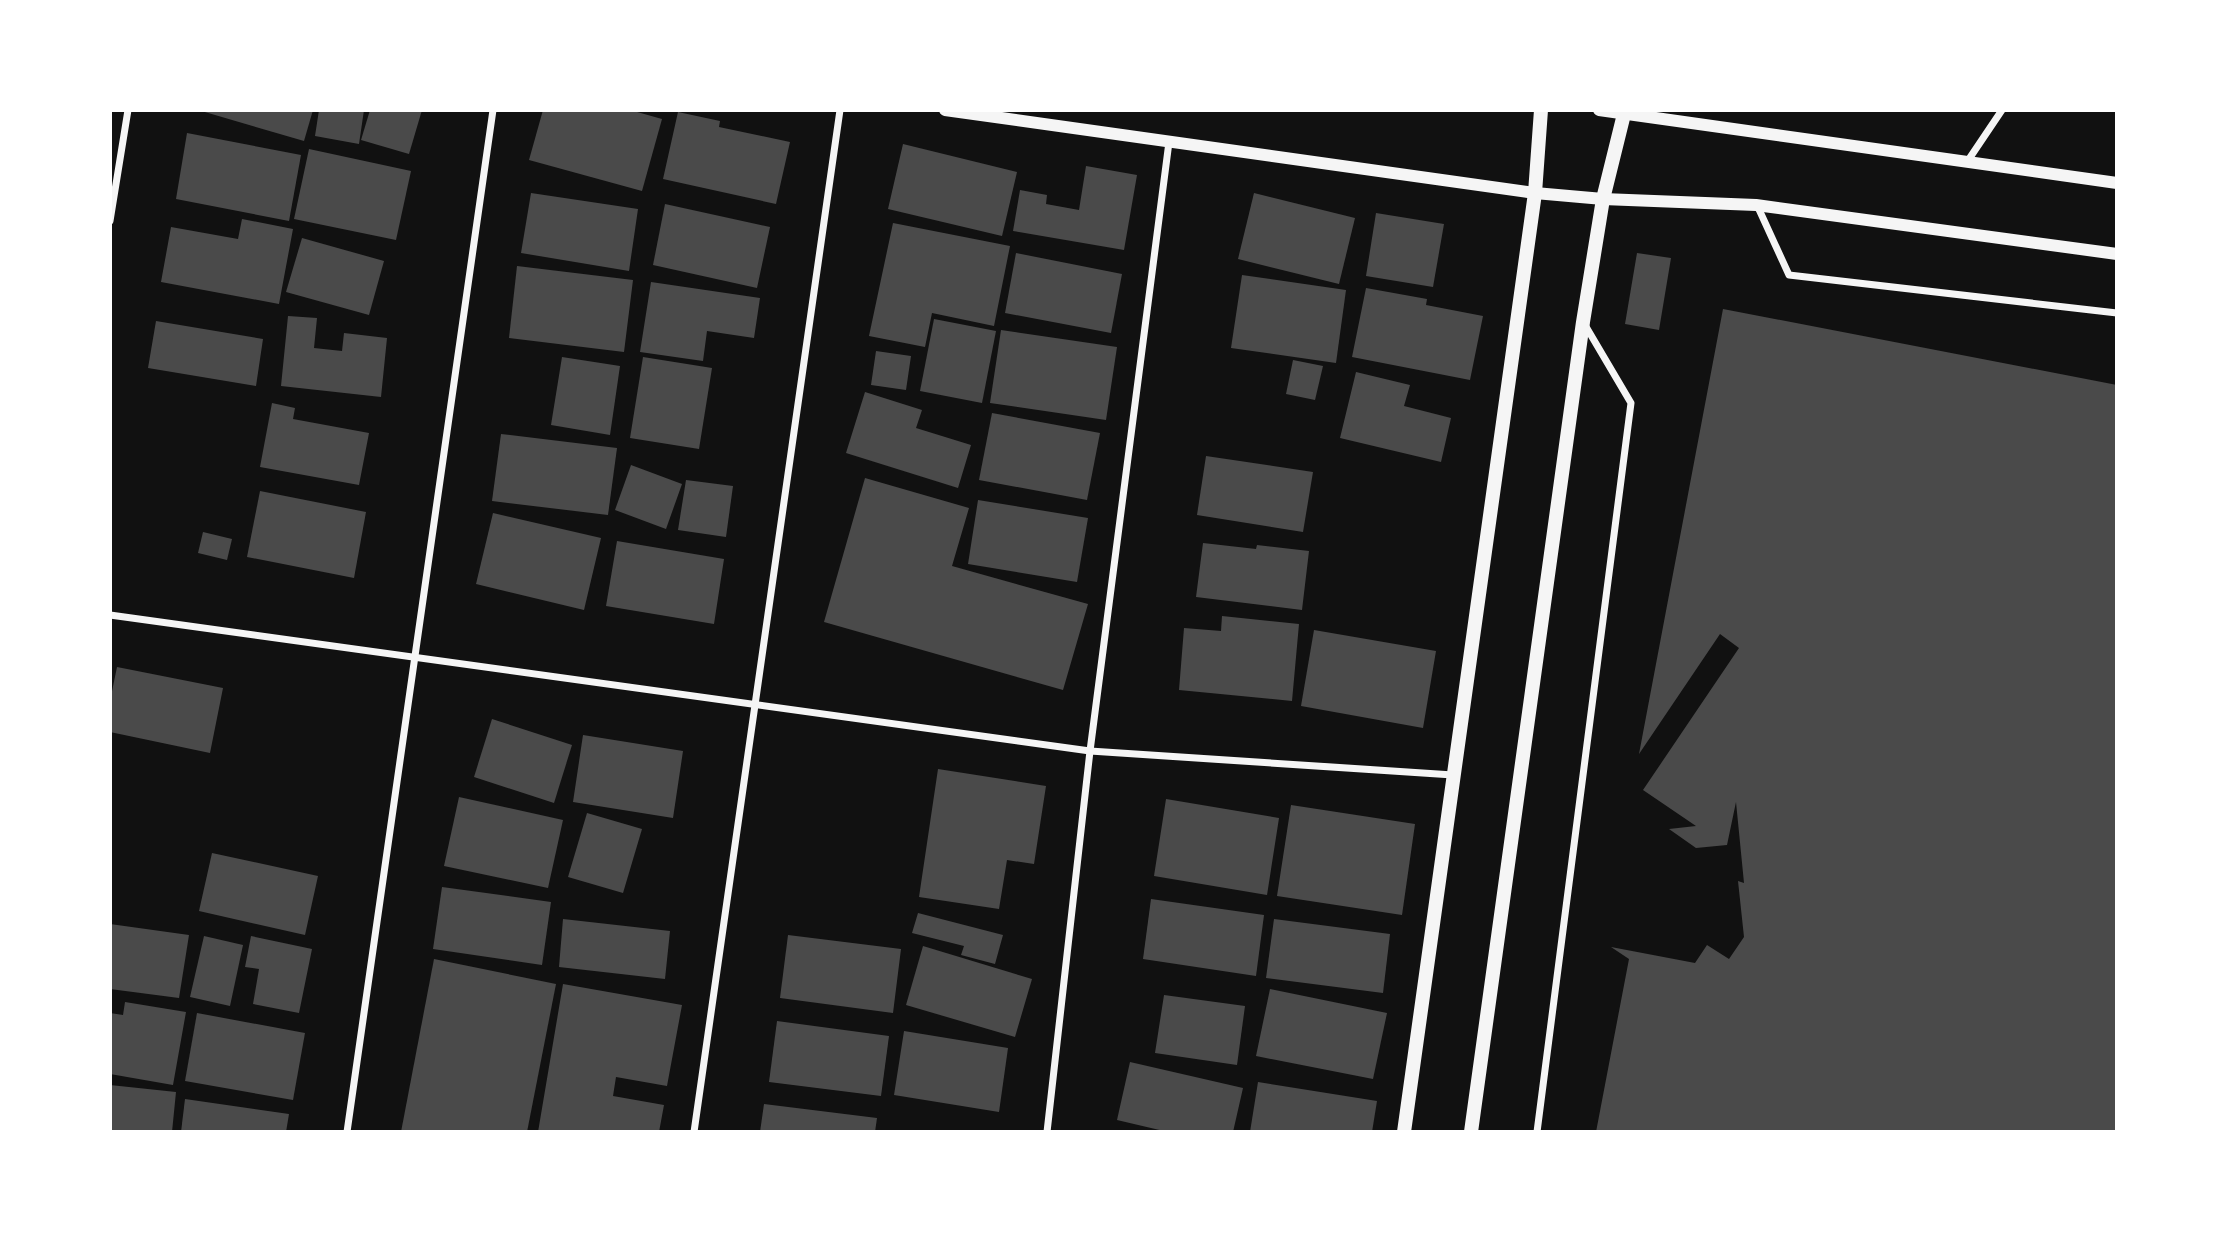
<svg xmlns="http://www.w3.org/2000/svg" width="2227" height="1242" font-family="'IBM Plex Sans',sans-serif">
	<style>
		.building { fill: #4a4a4a }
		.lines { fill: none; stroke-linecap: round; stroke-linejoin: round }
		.minor { stroke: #f5f5f5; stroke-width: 7 }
		.tertiary { stroke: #f5f5f5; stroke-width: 12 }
		.secondary { stroke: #f5f5f5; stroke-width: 14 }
	</style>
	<rect width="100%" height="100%" fill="#111"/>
	<g class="building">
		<polygon points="198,110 313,110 304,141"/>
		<polygon points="319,110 364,110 359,144 315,136"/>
		<polygon points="370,110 422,110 409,154 361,140"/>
		<polygon points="543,110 630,110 662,119 642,191 529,160"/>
		<polygon points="678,112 720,121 719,127 790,142 776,204 663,179"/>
		<polygon points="187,133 301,155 289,221 176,199"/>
		<polygon points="903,144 1017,172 1002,236 888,209"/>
		<polygon points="309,149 411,171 396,240 294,219"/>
		<polygon points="1086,166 1137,175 1124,250 1013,231 1020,190 1047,195 1046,204 1079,210"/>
		<polygon points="531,193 638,209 629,271 521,253"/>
		<polygon points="1254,193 1355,218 1339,284 1238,259"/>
		<polygon points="665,204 770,227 757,288 653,265"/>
		<polygon points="1376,213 1444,224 1433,287 1366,276"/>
		<polygon points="242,219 293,229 279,304 161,282 171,227 238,239"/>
		<polygon points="893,223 1010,246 994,326 932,313 925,347 869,336"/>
		<polygon points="302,238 384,261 369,315 286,292"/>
		<polygon points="1016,253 1122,274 1111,333 1005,313"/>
		<polygon points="1637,253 1671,258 1659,330 1625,324"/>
		<polygon points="517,266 633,280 624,352 509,338"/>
		<polygon points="1242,275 1346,290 1336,363 1231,348"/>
		<polygon points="651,282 760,298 754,338 707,331 703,361 640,352"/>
		<polygon points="1366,288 1427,299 1426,305 1483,316 1470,380 1352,357"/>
		<polygon points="1723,309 2117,385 2117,1132 1596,1132 1629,959 1611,947 1695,963 1707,945 1729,959 1744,937 1738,881 1744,883 1736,802 1727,845 1696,848 1669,829 1696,826 1643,790 1739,648 1720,634 1639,754"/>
		<polygon points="288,316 317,318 314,348 342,351 344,333 387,338 381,397 281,386"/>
		<polygon points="934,319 996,331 982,403 920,391"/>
		<polygon points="156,321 263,339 256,386 148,368"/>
		<polygon points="1001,330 1117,347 1106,420 990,403"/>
		<polygon points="876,351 911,356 906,390 871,385"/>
		<polygon points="562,357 620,366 610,435 551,425"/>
		<polygon points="643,357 712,368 699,449 630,438"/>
		<polygon points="1293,360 1323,366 1315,400 1286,394"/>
		<polygon points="1356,372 1410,385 1404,406 1451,418 1441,462 1340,438"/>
		<polygon points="865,392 922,410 916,428 971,445 958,488 846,453"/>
		<polygon points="272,403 295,408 293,419 369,433 359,485 260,467"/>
		<polygon points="992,413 1100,433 1087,500 979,480"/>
		<polygon points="501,434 617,448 608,515 492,501"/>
		<polygon points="1206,456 1313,472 1303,532 1197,515"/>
		<polygon points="631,465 682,484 666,529 615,510"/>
		<polygon points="865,478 969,508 952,566 1088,604 1063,690 824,622"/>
		<polygon points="686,480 733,486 726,537 678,530"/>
		<polygon points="260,491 366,512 354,578 247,557"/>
		<polygon points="978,500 1088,518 1077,582 968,564"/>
		<polygon points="493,513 601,538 584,610 476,584"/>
		<polygon points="203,532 232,539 227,560 198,553"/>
		<polygon points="617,541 724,559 714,624 606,606"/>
		<polygon points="1203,543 1256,549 1257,545 1309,551 1302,610 1196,597"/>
		<polygon points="1222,616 1299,624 1292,701 1179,690 1184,628 1221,631"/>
		<polygon points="1314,630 1436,651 1423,728 1301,706"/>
		<polygon points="117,667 223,688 210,753 110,732 110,701"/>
		<polygon points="492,719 572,745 554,803 474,777"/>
		<polygon points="583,735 683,751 673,818 573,802"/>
		<polygon points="938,769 1046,786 1034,864 1007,860 999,909 919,897"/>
		<polygon points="459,797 563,820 548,888 444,866"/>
		<polygon points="1166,799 1279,818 1267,895 1154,876"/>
		<polygon points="1291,805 1415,824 1402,915 1277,896"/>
		<polygon points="587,813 642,829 623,893 568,877"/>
		<polygon points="212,853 318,876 305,935 199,911"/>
		<polygon points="442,887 551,902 542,965 433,949"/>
		<polygon points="1151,899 1264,915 1256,976 1143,959"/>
		<polygon points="918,913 1003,935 995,964 961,955 964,946 912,933"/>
		<polygon points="563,919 670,931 665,979 559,967"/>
		<polygon points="1274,919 1390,934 1383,993 1266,978"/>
		<polygon points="110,924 189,935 179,998 110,989"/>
		<polygon points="788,935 901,949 893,1013 780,998"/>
		<polygon points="204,936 243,945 230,1006 190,997"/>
		<polygon points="251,936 312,949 299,1013 253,1004 259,969 245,967"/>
		<polygon points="923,946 1032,979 1015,1037 906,1005"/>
		<polygon points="434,959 556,984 527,1132 401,1132"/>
		<polygon points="563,984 682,1005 667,1086 616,1077 613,1096 664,1105 659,1132 538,1132"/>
		<polygon points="1270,989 1387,1013 1373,1079 1256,1056"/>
		<polygon points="1164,995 1245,1006 1237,1065 1155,1053"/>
		<polygon points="125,1002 186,1012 173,1085 110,1074 110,1013 123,1015"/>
		<polygon points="197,1013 305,1033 293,1100 185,1081"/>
		<polygon points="777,1021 889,1036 881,1096 769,1082"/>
		<polygon points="904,1031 1008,1048 999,1112 894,1095"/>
		<polygon points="1130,1062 1243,1088 1233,1132 1168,1132 1117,1120"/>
		<polygon points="1258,1082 1377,1101 1372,1132 1250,1132"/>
		<polygon points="110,1085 176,1092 172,1132 110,1132"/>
		<polygon points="185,1099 289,1114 286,1132 181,1132"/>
		<polygon points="764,1104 877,1118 875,1132 760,1132"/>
	</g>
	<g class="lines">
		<g class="minor">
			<polyline points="1967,162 2002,110"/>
			<polyline points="1757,205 1789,275 2117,313"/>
			<polyline points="110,221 128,110"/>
			<polyline points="110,615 1090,751 1453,775"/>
			<polyline points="347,1132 493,110"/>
			<polyline points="694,1132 840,110"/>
			<polyline points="1047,1132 1090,751 1169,142"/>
			<polyline points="1537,1132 1631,403 1585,325"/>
		</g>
		<g class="tertiary">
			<polyline points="945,110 1535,193 1603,199 1756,205 2117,254"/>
			<polyline points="1599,110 2117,183"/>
		</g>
		<g class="secondary">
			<polyline points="1404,1132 1535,193 1541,110"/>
			<polyline points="1471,1132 1583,322 1603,199 1625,110"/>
		</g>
	</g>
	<rect width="2227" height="1242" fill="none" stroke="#ffffff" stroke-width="224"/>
</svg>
